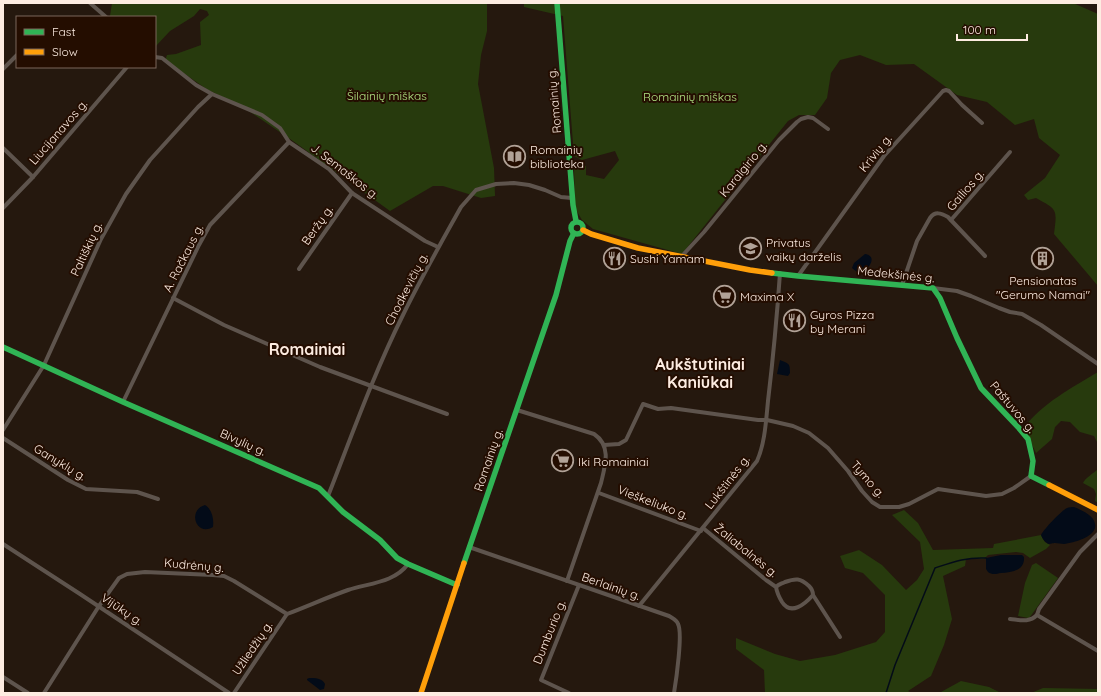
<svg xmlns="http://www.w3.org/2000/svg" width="1101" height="696" font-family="Quicksand,sans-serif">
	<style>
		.green { fill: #273a0d }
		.water { fill: #030b18 }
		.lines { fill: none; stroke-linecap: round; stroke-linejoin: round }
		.stream { stroke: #030b18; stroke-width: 1.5 }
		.street { stroke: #5e544d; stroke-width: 4 }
		.fast { stroke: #30b455; stroke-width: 5.5 }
		.slow { stroke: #ff9f0a; stroke-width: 5.5 }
		.labels { text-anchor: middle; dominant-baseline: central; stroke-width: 4; stroke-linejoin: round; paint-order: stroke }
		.park-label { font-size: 12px; fill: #b0e383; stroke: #240d00 }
		.street-label { font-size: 12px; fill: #fdece1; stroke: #240d00 }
		.poi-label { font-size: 12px; fill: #fdece1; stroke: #240d00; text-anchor: start }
		.district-label { font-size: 16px; font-weight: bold; fill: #fdece1; stroke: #240d00 }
	</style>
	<rect width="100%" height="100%" fill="#25180e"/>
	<g class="green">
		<polygon points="112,3 487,3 487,31 481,55 478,84 494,168 495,196 481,198 443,186 433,186 390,211 293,141 240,105 208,90 166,61 166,58 167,55 176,54 201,45 200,22 209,15 207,11 200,9 194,16 170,31 155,47 155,17 111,17 110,16"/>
		<path d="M524,3H1073L1098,14V286L1054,234C1057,209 1058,210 1036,198L1028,200L1024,195L1045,178L1060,155L1039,138L1034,119L1015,125L987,102L957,95L914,64L886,65L860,55L840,60L831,73L827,98L815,115H799L788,121L682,254L593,229L582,220L575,208L574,168L579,164L586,166V175L604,179L619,160L615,151L582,160L574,156L563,16L524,7Z"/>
		<path d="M1098,372V444L1094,436L1080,432L1070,422L1061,421L1055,427L1052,439L1036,453L1024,428C1041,404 1073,387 1098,372Z"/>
		<path d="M1098,469V503L1095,501L1096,494L1094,489L1083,483C1085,478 1094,473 1098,469Z"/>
		<path d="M904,510L918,523L933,550C954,549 973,549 993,548L994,544L1041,535L1045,542L1050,545L1046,549L1030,558L1023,553L1016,552L988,555L984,559H966L965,566L943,576L952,619L944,645L931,676L908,691L912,693H765L764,670L736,649V638L775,654L800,661L835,655L876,642L885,632V595L863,573L845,568L840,556L859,550L882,565L906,590L917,580L924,569L920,542L892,515Z"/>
		<polygon points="1036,563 1058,578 1030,617 1028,618 1018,616 1025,583 1032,565"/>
		<polygon points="961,681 989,687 1001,693 935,693 941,692"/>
		<polygon points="1043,688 1098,689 1098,693 1031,693"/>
	</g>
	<g class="water">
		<path d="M865,254C878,256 869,269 862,272H857L852,268L854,263Z"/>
		<path d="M780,360C789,364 790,363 790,373L788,376L777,374Z"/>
		<path d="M205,505C212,509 214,519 213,527C196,537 187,510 205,505Z"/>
		<path d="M1074,507C1081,510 1094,515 1095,524C1098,536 1074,543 1064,544C1061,544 1058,543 1055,543C1054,543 1049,544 1049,544C1045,543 1042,538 1041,535C1044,529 1061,511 1067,508C1069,507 1072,507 1074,507Z"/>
		<path d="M1001,555H1022L1024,557C1025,571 1011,572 1001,573C996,574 992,575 988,572L986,569V558Z"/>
		<path d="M309,678C315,678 322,678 325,684L324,689L320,690L307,680V679Z"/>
	</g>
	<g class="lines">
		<path class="stream" d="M886,693L895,665L935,568C953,562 966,557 986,558"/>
		<g class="street">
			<polyline points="90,3 106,17"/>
			<polyline points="155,57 162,58 196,85 212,94 262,115 280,128 289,142 329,169 352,193 425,241 438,247"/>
			<polyline points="3,69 17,55"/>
			<polyline points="3,148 33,177"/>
			<polyline points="3,208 33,177 127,67"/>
			<polyline points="951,220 1010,152"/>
			<polyline points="681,257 704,232 779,140 797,122 801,119 808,117 813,118 828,129"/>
			<polyline points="299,269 352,193"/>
			<polyline points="798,276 884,156 943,91 946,90 949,91 962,105 982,123"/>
			<path d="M902,285L917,241L930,218C935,211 941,213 948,217L985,256"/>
			<polyline points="933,288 957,291 971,296 999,308 1010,312 1022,314 1041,325 1098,364"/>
			<polyline points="173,298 224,325 320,367 447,414"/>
			<polyline points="123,402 199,245 210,225 289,142"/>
			<path d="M517,410L594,434C612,446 605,466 601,483L567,581"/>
			<polyline points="3,430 44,365 101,239 126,194 150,160 198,107 212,94"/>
			<polyline points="3,438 68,480 86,489 137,492 158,499"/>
			<polyline points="604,445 619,444 626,440 643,404 658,409 671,408 758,420 767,420 793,426 809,433 828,448 848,471 862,491 872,502 880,507 899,507 909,504 938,489 986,496 1002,494 1014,488 1031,476"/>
			<polyline points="599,493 701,531"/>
			<path d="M328,496C352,435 374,373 403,315C421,278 441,243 461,207L476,190L496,184L514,183L529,185L545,190L561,197L572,198"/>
			<path d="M703,528L766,580L776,587C777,593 779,597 782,602C791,616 805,604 813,595C813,591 812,589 809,586C800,578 796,578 785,582C781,584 779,584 776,587"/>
			<polyline points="3,544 80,594 229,693"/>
			<path d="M469,547L669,616C672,618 677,620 678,624C683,633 676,681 674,693"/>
			<polyline points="813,595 840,637"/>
			<path d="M639,606L757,461C765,443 766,421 768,401C773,359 777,316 780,273"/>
			<polyline points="1037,615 1039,609 1080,552 1098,534"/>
			<path d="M1010,619C1020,620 1029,623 1037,615L1098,651"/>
			<polyline points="3,677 28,693"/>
			<path d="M44,693L99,606L119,578L127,574L145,572L213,575L224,576L234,581L287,614C308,606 328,597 348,590C369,583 394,583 408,564"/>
			<polyline points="234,693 287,614"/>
			<polyline points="569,693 541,680 579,585"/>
		</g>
		<g class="fast">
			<polyline points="557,3 573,205 576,221"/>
			<circle cx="577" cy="228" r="6"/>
			<polyline points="772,273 798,276 933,288 940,298 957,338 981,388 1018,427 1028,439 1033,461 1031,476 1049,485"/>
			<polyline points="3,347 123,402 319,488 343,512 380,540 397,558 408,564 457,585"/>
			<polyline points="464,563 556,295 570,241 574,233"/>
		</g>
		<g class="slow">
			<polyline points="583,230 591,234 638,248 750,270 772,273"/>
			<polyline points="1049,485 1098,510"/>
			<polyline points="421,693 464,563"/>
		</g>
	</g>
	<defs>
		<symbol id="library-ring" viewBox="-11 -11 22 22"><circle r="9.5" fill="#240d00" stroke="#b1a297" stroke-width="1.5"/><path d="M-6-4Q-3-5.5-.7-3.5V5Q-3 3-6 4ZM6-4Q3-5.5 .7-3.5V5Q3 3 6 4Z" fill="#b1a297"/></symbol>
		<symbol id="school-ring" viewBox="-11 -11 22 22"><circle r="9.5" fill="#240d00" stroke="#b1a297" stroke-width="1.5"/><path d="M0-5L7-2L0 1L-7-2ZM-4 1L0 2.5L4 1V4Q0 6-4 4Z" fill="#b1a297"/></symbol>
		<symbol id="restaurant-ring" viewBox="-11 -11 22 22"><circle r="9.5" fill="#240d00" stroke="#b1a297" stroke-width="1.5"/><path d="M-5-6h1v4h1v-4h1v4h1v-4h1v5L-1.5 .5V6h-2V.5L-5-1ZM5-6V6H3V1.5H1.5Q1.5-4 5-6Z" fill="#b1a297"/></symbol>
		<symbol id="building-ring" viewBox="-11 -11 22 22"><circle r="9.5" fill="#240d00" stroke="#b1a297" stroke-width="1.5"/><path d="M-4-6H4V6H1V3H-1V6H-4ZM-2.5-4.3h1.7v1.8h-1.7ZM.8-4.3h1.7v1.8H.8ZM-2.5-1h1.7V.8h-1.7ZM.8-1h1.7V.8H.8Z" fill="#b1a297"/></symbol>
		<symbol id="supermarket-ring" viewBox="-11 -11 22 22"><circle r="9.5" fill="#240d00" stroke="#b1a297" stroke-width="1.5"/><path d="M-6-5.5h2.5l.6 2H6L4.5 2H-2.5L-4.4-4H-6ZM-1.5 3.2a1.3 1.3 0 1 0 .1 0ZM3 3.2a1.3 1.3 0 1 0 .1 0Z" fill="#b1a297"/></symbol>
	</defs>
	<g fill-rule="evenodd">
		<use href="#library-ring" x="502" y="144" width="25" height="25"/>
		<use href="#school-ring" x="738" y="236" width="25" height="25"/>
		<use href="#restaurant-ring" x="602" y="246" width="25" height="25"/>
		<use href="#building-ring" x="1030" y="246" width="25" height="25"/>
		<use href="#supermarket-ring" x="712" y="284" width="25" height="25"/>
		<use href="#restaurant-ring" x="782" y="308" width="25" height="25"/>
		<use href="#supermarket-ring" x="550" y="448" width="25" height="25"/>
	</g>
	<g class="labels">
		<g class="park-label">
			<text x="387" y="95">Šilainių miškas</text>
			<text x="690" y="96">Romainių miškas</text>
		</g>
		<g class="street-label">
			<text transform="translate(554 101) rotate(-95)">Romainių g.</text>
			<text transform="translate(58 132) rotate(-49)">Liucijanavos g.</text>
			<text transform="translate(875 153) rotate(-51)">Krivių g.</text>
			<text transform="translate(743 169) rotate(-51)">Karalgirio g.</text>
			<text transform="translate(345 171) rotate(38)">J. Semaškos g.</text>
			<text transform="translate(965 190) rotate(-49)">Gailios g.</text>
			<text transform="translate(317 225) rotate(-55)">Beržų g.</text>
			<text transform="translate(86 249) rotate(-65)">Paltiškių g.</text>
			<text transform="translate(183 258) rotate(-63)">A. Račkaus g.</text>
			<text transform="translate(896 274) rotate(6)">Medekšinės g.</text>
			<text transform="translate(406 289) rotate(-63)">Chodkevičių g.</text>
			<text transform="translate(1013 407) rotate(50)">Paštuvos g.</text>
			<text transform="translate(243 442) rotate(24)">Bivylių g.</text>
			<text transform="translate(488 460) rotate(-71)">Romainių g.</text>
			<text transform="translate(60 462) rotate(31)">Ganyklų g.</text>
			<text transform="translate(868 479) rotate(49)">Tymo g.</text>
			<text transform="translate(727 482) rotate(-52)">Lukštinės g.</text>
			<text transform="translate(653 502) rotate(21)">Vieškeliuko g.</text>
			<text transform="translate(746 550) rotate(39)">Žaliabalnės g.</text>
			<text transform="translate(194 565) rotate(5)">Kudrėnų g.</text>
			<text transform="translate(611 586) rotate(19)">Berlainių g.</text>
			<text transform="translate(122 609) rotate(34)">Vijūkų g.</text>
			<text transform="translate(549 632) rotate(-68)">Dumburio g.</text>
			<text transform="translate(252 648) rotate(-56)">Užliedžių g.</text>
		</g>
		<g class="poi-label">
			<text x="530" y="149">Romainių<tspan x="530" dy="14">biblioteka</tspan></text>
			<text x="766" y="242">Privatus<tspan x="766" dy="14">vaikų darželis</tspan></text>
			<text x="630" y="258">Sushi Yamam</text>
			<text x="1043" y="280" text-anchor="middle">Pensionatas<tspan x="1043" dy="14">"Gerumo Namai"</tspan></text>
			<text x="740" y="296">Maxima X</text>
			<text x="810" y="314">Gyros Pizza<tspan x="810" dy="14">by Merani</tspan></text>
			<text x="578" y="461">Iki Romainiai</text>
		</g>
		<g class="district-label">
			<text x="307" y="349">Romainiai</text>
			<text x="700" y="364">Aukštutiniai<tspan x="700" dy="18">Kaniūkai</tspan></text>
		</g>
	</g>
	<rect width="1101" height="696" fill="none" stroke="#fdece1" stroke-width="8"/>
	<rect x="16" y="16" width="140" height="52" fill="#240d00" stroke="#7b665a"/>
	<rect x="24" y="29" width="20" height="6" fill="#30b455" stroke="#7b665a"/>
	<text x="52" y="36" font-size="12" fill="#fdece1">Fast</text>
	<rect x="24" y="49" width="20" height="6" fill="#ff9f0a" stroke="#7b665a"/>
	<text x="52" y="56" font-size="12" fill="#fdece1">Slow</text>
	<path d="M957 34v6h70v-6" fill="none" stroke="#fdece1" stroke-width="2"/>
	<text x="963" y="34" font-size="12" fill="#fdece1" stroke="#240d00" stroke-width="3" paint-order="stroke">100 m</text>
</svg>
